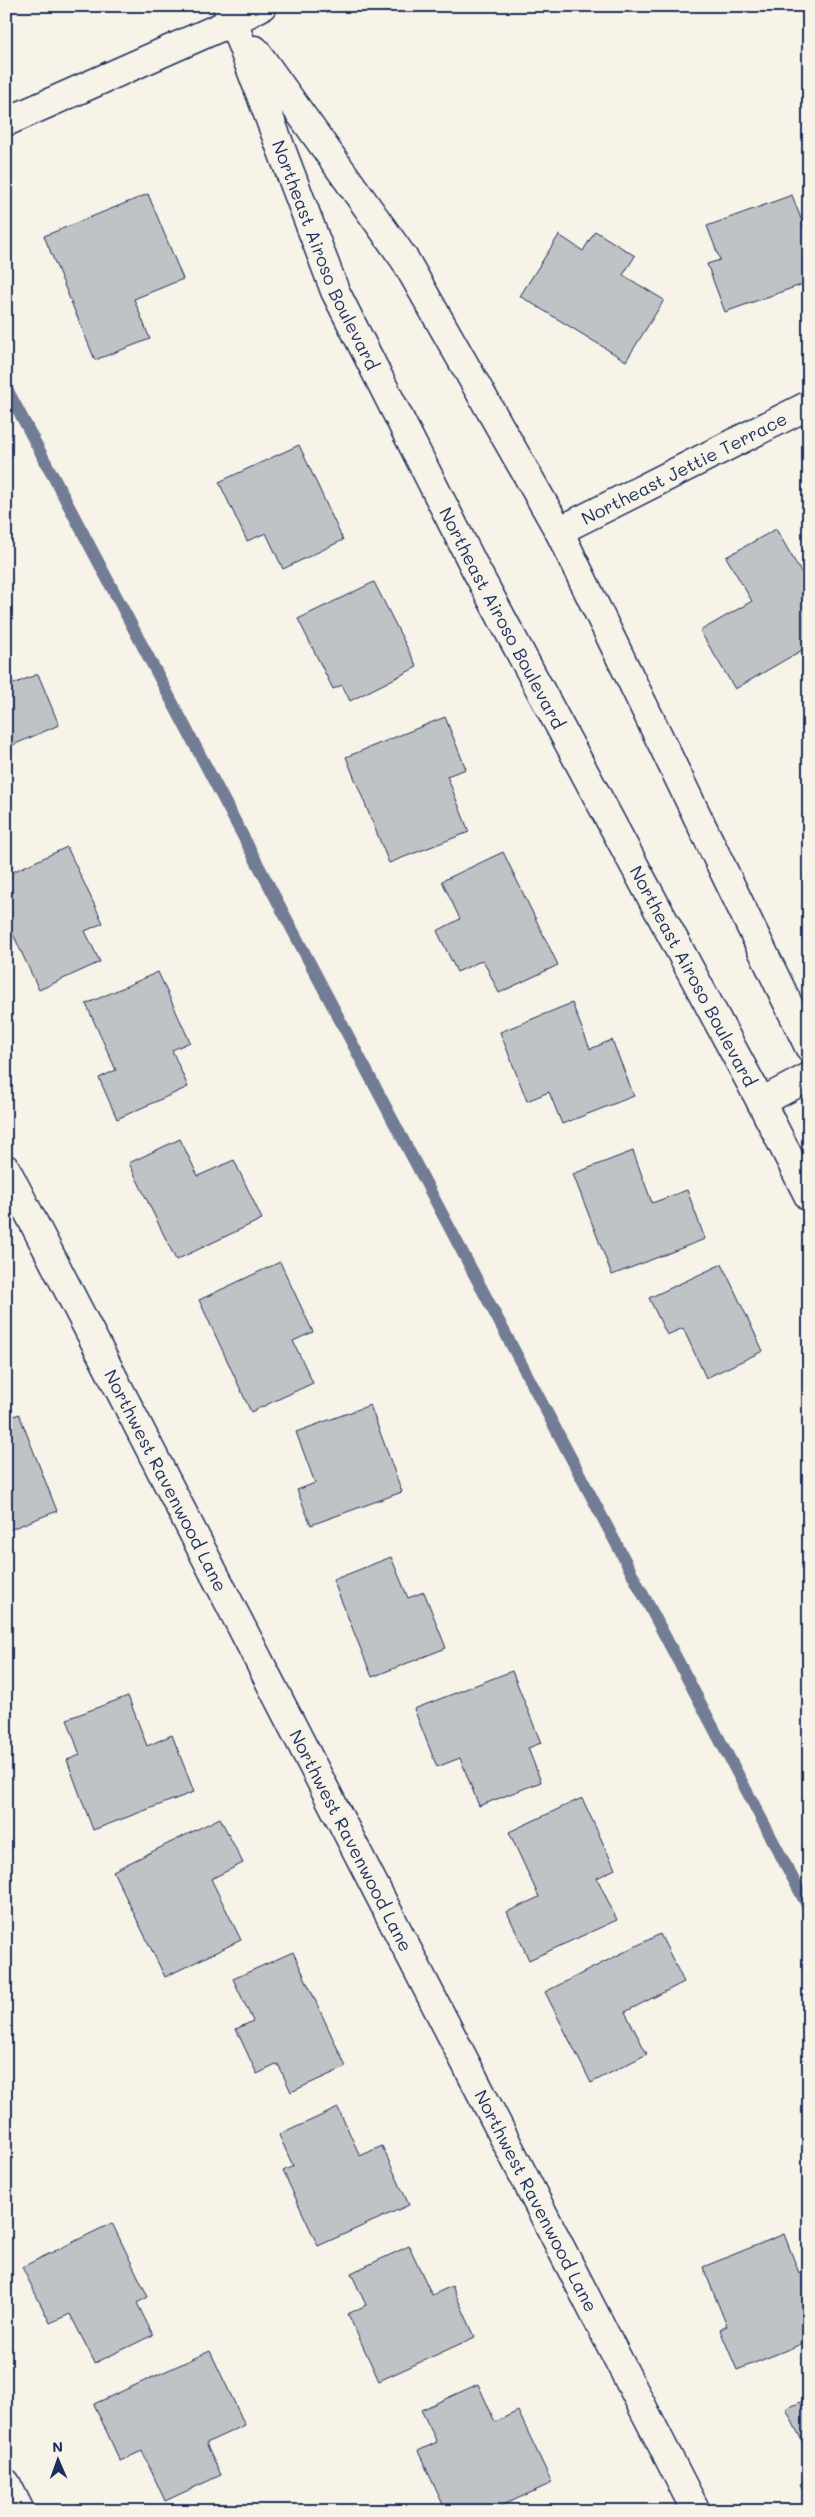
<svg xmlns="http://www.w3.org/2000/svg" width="815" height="2517" font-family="Mali,sans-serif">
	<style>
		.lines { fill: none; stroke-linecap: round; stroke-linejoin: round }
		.stream { stroke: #727c95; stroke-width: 12 }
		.building { fill: #c0c3c5; stroke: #1b2f5e }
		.minor-casing { stroke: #1b2f5e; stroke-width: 31 }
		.major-casing { stroke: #1b2f5e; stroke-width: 31 }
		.minor { stroke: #f7f3e8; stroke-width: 28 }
		.major { stroke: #f7f3e8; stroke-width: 28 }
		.labels { text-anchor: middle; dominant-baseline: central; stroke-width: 4; stroke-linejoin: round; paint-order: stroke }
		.street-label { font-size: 18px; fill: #1b2f5e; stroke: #f7f3e8 }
	</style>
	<rect width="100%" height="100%" fill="#f7f3e8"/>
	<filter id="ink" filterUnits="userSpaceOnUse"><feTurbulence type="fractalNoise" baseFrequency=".02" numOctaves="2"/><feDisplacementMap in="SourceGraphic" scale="10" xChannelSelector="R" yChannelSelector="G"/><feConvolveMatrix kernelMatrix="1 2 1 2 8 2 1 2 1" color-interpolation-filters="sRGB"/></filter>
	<g filter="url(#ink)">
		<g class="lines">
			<polyline class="stream" points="6,387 809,1909"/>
		</g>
		<g class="building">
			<polygon points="148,194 183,279 134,299 150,339 95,360 44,236"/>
			<polygon points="792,195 809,240 809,282 725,312 707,264 720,260 707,226"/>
			<polygon points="595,231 635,256 623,275 664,300 626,361 520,296 559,235 583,251"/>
			<polygon points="299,445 343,540 283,569 266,533 247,541 219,482"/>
			<polygon points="776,529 809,586 809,646 735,689 700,631 752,601 726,557"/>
			<polygon points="374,582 417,667 350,701 342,685 333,689 298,619"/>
			<polygon points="38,674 59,725 6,748 6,687"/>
			<polygon points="445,717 466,769 447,776 469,832 389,863 346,757"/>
			<polygon points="67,847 103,923 85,931 100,962 39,990 6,919 6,875"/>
			<polygon points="503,852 558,965 499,993 483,960 457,972 437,931 460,919 442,881"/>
			<polygon points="158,972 190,1042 172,1050 188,1087 117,1119 99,1078 116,1070 86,1004"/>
			<polygon points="572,1003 590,1049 612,1040 634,1096 562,1124 549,1092 527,1101 500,1032"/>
			<polygon points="180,1139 198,1176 234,1160 262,1219 176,1260 129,1163"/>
			<polygon points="633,1151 652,1203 687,1190 705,1239 612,1275 573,1174"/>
			<polygon points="280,1262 313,1332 293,1341 313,1383 251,1412 199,1300"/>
			<polygon points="722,1264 763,1351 706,1378 683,1328 667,1335 649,1298"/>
			<polygon points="370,1405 402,1492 311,1525 297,1490 315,1483 296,1432"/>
			<polygon points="19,1414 57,1511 6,1531 6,1419"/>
			<polygon points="391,1557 408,1598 424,1592 446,1648 372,1677 333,1580"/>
			<polygon points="512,1671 541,1743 528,1748 541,1782 479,1806 460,1758 437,1767 414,1709"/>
			<polygon points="128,1696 147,1746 172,1735 194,1792 93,1830 67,1760 80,1755 67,1719"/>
			<polygon points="582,1798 615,1869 597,1878 617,1920 529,1960 507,1912 539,1897 509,1832"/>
			<polygon points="220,1818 243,1863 211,1879 241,1940 165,1977 113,1871"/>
			<polygon points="660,1934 684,1982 625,2012 647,2054 591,2083 545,1992"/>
			<polygon points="293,1952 346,2067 291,2092 278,2064 257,2074 236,2029 253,2021 233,1979"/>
			<polygon points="338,2108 360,2156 382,2146 409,2205 318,2246 283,2171 293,2166 279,2135"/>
			<polygon points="112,2223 148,2297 137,2303 153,2335 95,2363 70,2314 50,2323 22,2267"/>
			<polygon points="784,2234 799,2273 809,2269 809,2341 737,2370 720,2330 727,2326 703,2267"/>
			<polygon points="409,2246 432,2295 452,2286 475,2337 379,2381 348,2314 366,2305 351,2273"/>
			<polygon points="210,2351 245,2425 206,2443 221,2475 165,2501 142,2451 120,2461 94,2404"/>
			<polygon points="478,2384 495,2422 518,2411 552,2483 490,2511 446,2511 418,2451 437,2442 421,2410"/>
			<polygon points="809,2398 809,2455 786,2409"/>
			<polygon points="809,2479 809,2502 800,2484"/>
		</g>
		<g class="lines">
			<defs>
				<g id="minor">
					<polyline points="6,122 234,21 262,6"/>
					<path id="s1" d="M559,531L809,405"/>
					<polyline points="761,1102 809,1077"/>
					<path id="s2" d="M6,1169L696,2511"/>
					<polyline points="6,2483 20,2511"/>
				</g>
				<g id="major">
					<path id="s3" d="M227,6L335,291L476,570L761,1102L809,1197"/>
					<polyline points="255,50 405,260 559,531 809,1047"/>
				</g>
			</defs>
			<use href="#minor" class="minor-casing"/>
			<use href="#major" class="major-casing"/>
			<use href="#minor" class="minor"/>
			<use href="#major" class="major"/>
		</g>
	</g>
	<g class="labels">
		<g class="street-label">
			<text stroke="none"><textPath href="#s3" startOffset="268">Northeast Airoso Boulevard</textPath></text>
			<text stroke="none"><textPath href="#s1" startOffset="140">Northeast Jettie Terrace</textPath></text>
			<text stroke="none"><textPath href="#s3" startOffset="672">Northeast Airoso Boulevard</textPath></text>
			<text stroke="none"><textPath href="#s3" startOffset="1078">Northeast Airoso Boulevard</textPath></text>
			<text stroke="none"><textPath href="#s2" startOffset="350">Northwest Ravenwood Lane</textPath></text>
			<text stroke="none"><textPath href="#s2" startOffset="755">Northwest Ravenwood Lane</textPath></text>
			<text stroke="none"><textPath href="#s2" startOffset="1160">Northwest Ravenwood Lane</textPath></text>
		</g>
	</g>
	<rect width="815" height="2517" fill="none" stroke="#f7f3e8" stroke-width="25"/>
	<rect x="12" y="12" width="790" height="2492" fill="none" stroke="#1b2f5e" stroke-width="2" filter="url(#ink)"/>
	<g transform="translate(58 2460) rotate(358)" stroke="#f7f3e8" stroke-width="4" paint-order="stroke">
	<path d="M0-4L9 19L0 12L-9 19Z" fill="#1b2f5e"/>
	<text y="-8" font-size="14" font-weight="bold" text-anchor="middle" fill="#1b2f5e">N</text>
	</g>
</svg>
